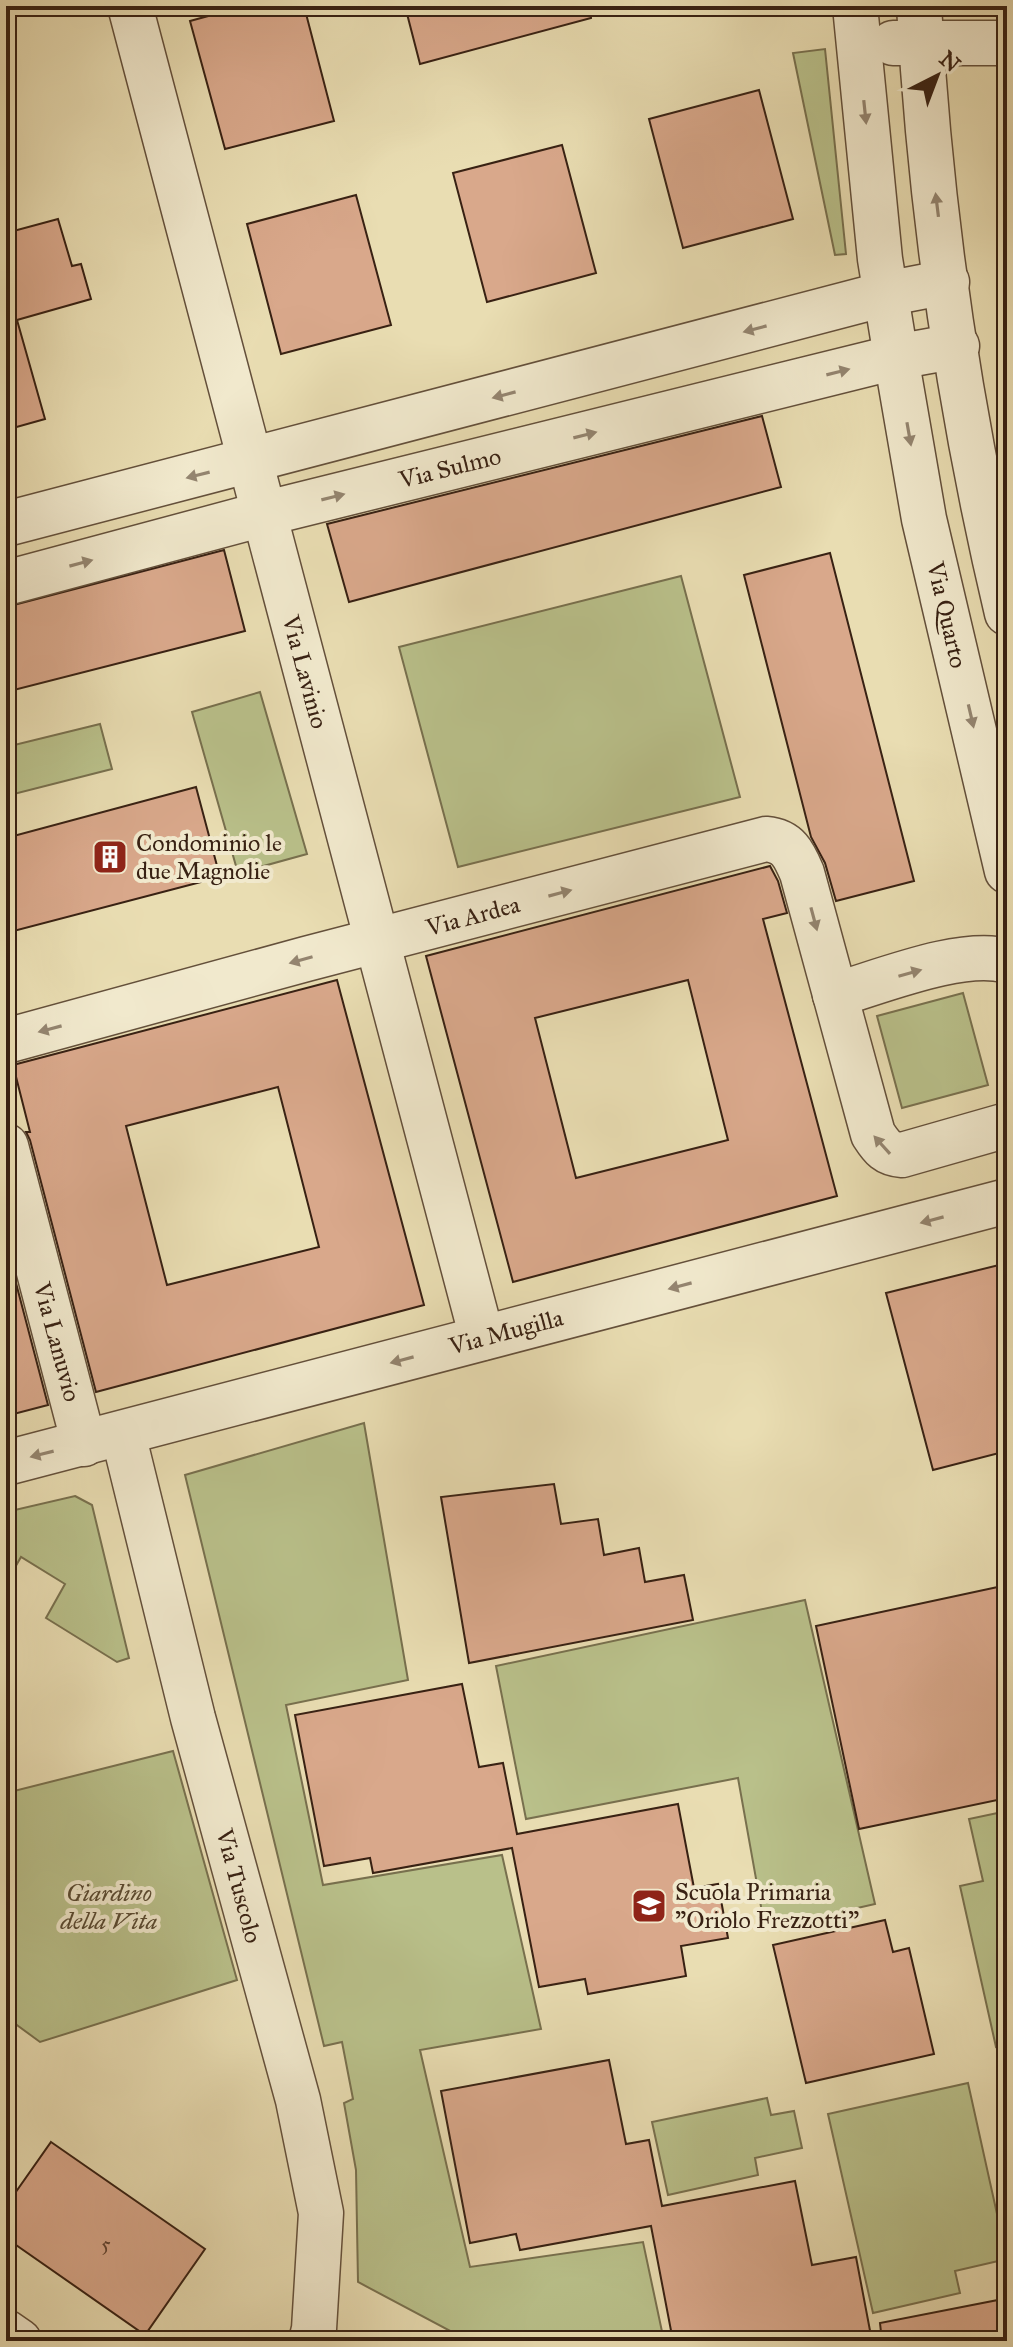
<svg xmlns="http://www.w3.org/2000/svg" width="1013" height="2347" font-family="'IM FELL Great Primer',serif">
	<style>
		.green { fill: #b9c08a; stroke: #78704e; stroke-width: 2 }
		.building { fill: #d9a88b; stroke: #382113; stroke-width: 2; fill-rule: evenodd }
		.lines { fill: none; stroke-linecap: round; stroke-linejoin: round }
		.minor-casing { stroke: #64503b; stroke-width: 47 }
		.minor { stroke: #f1e9cd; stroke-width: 44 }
		.oneway { fill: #948570 }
		.labels { text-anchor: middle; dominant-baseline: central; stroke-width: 8; stroke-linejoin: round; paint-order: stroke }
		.number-label { font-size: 20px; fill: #604331 }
		.street-label { font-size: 24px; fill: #382113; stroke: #f1e9cd }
		.poi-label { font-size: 24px; fill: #382113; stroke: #f1e9cd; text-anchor: start }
		.park-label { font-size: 24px; font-style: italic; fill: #584931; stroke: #f1e9cd }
	</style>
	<rect width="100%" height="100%" fill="#e9ddb2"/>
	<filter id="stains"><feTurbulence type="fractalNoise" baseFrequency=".0025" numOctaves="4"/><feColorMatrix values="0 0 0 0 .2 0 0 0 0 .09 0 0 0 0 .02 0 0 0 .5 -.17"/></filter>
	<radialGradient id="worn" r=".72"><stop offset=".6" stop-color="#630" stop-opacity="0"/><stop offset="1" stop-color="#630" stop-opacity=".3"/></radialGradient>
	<g class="green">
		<polygon points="825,49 846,254 835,255 793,53"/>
		<polygon points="681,576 740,797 458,867 399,647"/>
		<polygon points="260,692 307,854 238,873 192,712"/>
		<polygon points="100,724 112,769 6,796 6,747"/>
		<polygon points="963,993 988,1085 902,1108 877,1016"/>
		<polygon points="364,1423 408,1680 286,1705 323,1885 502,1855 541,2029 420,2050 470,2267 643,2242 664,2341 469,2341 358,2282 356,2170 344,2103 353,2099 342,2042 324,2046 185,1475"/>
		<polygon points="75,1496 92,1505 129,1658 117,1662 46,1618 65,1584 21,1557 6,1583 6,1512"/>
		<polygon points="805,1600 875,1904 765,1929 738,1778 526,1819 496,1666"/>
		<polygon points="173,1751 237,1980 40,2042 6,2017 6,1793"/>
		<polygon points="1007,1811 1007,2045 996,2047 960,1886 983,1881 969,1819"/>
		<polygon points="968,2083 1007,2259 955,2271 960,2293 873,2313 828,2114"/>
		<polygon points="767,2098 771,2115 794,2111 802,2148 755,2158 758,2175 668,2195 652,2122"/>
	</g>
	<g class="building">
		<polygon points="245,6 304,6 334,121 225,149 190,21"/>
		<polygon points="405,6 590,6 591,18 420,64"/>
		<polygon points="759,90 793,219 683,248 649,119"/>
		<polygon points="562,145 596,273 487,302 453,173"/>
		<polygon points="356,195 391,325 281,354 247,224"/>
		<polygon points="58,219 72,266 81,264 91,299 17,320 45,419 6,430 6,233"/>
		<polygon points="762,416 781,487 349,602 327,524"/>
		<polygon points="224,550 245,631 6,692 6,607"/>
		<polygon points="830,553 914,881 836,901 825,863 811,837 744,575"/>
		<polygon points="196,787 220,877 6,933 6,838"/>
		<path d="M770,866L778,881L787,913L763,919L837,1196L513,1282L426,956ZM688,980L728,1140L576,1178L535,1018Z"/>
		<path d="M337,980L424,1305L96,1392L30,1140L26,1132H30L13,1065ZM278,1087L319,1247L167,1285L126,1126Z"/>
		<polygon points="6,1245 48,1405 6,1416"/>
		<polygon points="1007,1263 1007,1451 933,1470 886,1293"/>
		<polygon points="554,1484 561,1524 598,1519 604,1555 639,1548 645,1582 684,1575 693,1620 469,1663 441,1497"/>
		<polygon points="1007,1585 1007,1798 859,1829 816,1626"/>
		<polygon points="462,1684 479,1767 503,1763 517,1834 678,1804 694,1888 718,1884 728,1938 681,1946 686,1976 588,1994 585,1979 539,1987 512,1848 373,1873 370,1858 324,1866 295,1715"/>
		<polygon points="885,1920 893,1952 909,1948 934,2054 806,2083 773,1945"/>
		<polygon points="609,2060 626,2144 649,2140 662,2206 795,2181 812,2265 856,2257 872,2341 673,2341 651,2226 520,2250 516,2234 470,2243 441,2091"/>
		<polygon points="51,2142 205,2249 145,2335 6,2238 6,2206"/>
		<polygon points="1003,2299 1007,2336 980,2341 882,2341 880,2323"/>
	</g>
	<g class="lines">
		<defs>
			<g id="minor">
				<polyline points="130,6 482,1338"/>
				<polyline points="855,6 880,259 896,357 924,519 1007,871"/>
				<path d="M919,6C930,210 960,415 1007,613"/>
				<polyline points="893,43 1007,43"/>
				<polyline points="6,524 885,294 947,282"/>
				<polyline points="6,583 263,514 896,357 957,346"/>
				<path d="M835,995C880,982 963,948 1007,961"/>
				<path d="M6,1041L306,959L766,839C788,841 794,854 802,873L873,1134C882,1148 887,1154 902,1155L1007,1125"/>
				<polyline points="6,1146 84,1444"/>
				<polyline points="123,1434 193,1718 298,2100 321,2213 314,2329 311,2341"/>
				<polyline points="6,1463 1007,1201"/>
				<polyline points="6,2332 19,2341"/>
			</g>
		</defs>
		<use href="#minor" class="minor-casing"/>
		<use href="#minor" class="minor"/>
	</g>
	<defs><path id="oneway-solid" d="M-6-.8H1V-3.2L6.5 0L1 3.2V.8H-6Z" transform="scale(2)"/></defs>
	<g class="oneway">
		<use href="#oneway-solid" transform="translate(865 112) rotate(84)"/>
		<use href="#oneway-solid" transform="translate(937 205) rotate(-97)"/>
		<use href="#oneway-solid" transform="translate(755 329) rotate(165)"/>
		<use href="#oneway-solid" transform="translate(838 372) rotate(-14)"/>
		<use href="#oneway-solid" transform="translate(504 395) rotate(165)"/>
		<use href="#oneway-solid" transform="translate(909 434) rotate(80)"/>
		<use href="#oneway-solid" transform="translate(585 435) rotate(-14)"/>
		<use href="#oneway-solid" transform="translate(198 475) rotate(166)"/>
		<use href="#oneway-solid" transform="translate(333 497) rotate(-14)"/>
		<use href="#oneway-solid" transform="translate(81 563) rotate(-15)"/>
		<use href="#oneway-solid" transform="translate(971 716) rotate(77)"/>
		<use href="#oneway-solid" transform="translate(560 893) rotate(-15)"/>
		<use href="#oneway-solid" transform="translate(814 919) rotate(75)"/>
		<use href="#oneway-solid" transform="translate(301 960) rotate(164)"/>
		<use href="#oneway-solid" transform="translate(910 973) rotate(-16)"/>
		<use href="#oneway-solid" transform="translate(50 1029) rotate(165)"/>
		<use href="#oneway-solid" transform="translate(882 1145) rotate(-132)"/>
		<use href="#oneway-solid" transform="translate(932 1220) rotate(165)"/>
		<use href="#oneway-solid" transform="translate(680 1286) rotate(165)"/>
		<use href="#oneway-solid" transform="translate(402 1360) rotate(165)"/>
		<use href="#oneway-solid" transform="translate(42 1454) rotate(166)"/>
	</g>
	<defs>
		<symbol id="building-square" viewBox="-11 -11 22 22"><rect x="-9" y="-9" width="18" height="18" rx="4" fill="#8f2418" stroke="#f1e9cd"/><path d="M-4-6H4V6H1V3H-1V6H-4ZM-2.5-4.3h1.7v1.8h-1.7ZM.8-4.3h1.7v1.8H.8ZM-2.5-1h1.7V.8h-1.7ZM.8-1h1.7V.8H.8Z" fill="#fff"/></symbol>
		<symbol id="school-square" viewBox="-11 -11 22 22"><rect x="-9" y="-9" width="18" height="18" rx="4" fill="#8f2418" stroke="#f1e9cd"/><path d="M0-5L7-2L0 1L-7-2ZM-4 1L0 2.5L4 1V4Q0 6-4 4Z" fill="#fff"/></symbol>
	</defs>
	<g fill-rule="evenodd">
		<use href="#building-square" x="90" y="837" width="40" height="40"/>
		<use href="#school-square" x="629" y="1886" width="40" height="40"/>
	</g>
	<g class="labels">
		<g class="number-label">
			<text x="106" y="2244">5</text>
		</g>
		<g class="street-label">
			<text transform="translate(450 468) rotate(-14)">Via Sulmo</text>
			<text transform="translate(947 615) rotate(77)">Via Quarto</text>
			<text transform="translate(305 672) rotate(75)">Via Lavinio</text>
			<text transform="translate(473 916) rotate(-15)">Via Ardea</text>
			<text transform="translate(506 1332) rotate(-15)">Via Mugilla</text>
			<text transform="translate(57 1342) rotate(75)">Via Lanuvio</text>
			<text transform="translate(239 1886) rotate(75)">Via Tuscolo</text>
		</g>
		<g class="poi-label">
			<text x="136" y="843">Condominio le<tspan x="136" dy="28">due Magnolie</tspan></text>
			<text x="675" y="1892">Scuola Primaria<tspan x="675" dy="28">"Oriolo Frezzotti"</tspan></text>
		</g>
		<g class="park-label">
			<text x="109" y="1893">Giardino<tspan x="109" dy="28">della Vita</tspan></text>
		</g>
	</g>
	<rect width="1013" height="2347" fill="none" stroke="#e9ddb2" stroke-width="32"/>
	<rect x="8" y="8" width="997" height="2331" fill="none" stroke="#382113" stroke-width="4"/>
	<rect x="16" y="16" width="981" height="2315" fill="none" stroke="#382113" stroke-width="2"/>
	<g transform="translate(937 76) rotate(42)" stroke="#f1e9cd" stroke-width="6" paint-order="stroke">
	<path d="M0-6L14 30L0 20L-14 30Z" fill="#382113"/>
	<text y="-12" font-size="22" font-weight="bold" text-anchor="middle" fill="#382113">N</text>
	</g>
	<rect width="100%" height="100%" filter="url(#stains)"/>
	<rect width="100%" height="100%" fill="url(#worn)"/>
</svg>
